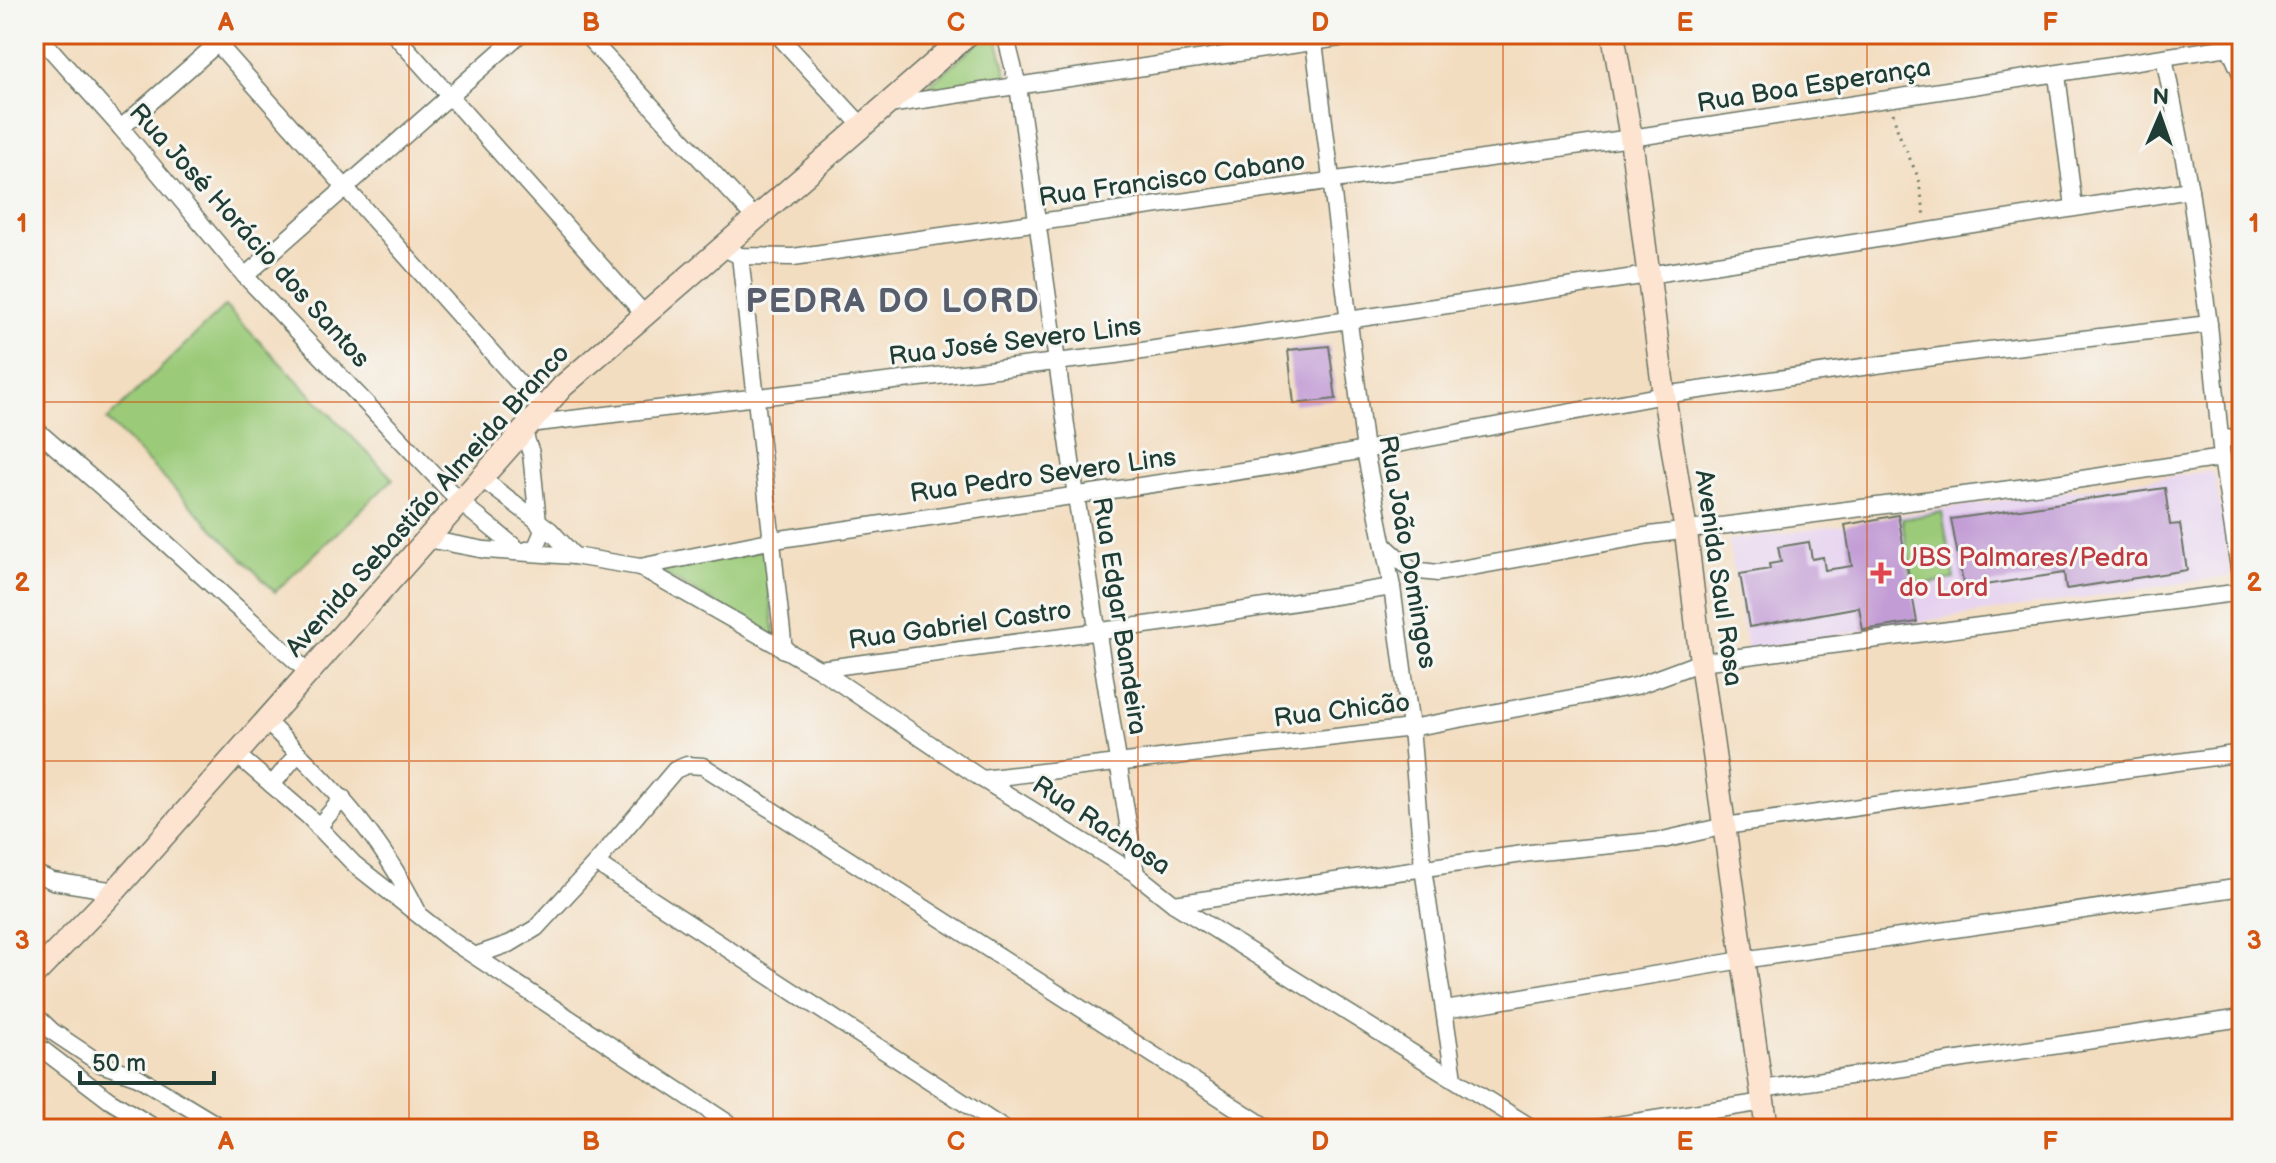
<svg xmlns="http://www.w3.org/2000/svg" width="2276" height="1163" font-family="'Balsamiq Sans',sans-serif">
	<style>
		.built { fill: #e6d2f0 }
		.green { fill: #9bcb79; stroke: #5d8456; stroke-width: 2 }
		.building { fill: #c29cd5 }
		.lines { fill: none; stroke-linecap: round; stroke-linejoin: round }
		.street-casing { stroke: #697565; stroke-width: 19 }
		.secondary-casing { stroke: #697565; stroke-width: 25 }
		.path { stroke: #697565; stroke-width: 3; stroke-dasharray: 2 6; stroke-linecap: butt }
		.street { stroke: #fff; stroke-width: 16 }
		.secondary { stroke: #fde4d1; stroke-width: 22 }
		.grid { fill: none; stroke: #d45610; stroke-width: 2; stroke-opacity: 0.55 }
		.health-dot { fill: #e0444e; stroke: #f6f6f2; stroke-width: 3 }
		.labels { text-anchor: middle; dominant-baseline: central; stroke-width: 6; stroke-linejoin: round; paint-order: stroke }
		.street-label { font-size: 26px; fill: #1f3d34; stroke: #f6f6f2 }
		.health-label { font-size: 26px; fill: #be3a42; stroke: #f6f6f2; text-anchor: start }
		.district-label { font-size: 34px; font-weight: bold; letter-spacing: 2px; fill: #585e6c; stroke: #f6f6f2 }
		.neatline { fill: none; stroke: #d45610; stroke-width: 3 }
		.grid-label { font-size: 26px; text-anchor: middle; font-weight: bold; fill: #d45610 }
	</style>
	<rect width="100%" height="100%" fill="#f6f6f2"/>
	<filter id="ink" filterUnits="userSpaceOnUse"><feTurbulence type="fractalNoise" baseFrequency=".0125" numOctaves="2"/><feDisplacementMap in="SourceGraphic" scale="16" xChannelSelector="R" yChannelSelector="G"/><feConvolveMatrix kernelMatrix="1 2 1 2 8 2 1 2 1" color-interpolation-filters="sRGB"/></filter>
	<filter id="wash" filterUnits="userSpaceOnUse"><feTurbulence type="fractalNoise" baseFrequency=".006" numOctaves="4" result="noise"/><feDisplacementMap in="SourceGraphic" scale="32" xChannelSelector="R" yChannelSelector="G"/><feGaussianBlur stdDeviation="1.8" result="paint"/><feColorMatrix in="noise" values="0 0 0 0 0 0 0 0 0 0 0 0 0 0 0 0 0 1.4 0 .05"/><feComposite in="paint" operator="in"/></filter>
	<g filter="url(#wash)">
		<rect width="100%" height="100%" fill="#f3ddc0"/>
		<g class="built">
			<polygon points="2209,471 2215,476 2231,576 1917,622 1898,515"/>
			<polygon points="1845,525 1863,631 1747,650 1729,540"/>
		</g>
		<g class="green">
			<polygon points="989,34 996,34 1008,79 917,95"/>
			<polygon points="225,306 393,479 275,592 107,420"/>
			<polygon points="1942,512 1954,579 1913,586 1902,519"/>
			<polygon points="764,549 775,637 659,571"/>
		</g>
		<g id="blocks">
			<g class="building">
				<polygon points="1329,346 1336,399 1294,404 1288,350"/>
				<polygon points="2165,488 2170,525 2180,524 2187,570 2066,589 2064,573 1964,588 1951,519"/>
				<polygon points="1898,515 1917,622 1863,630 1859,607 1749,627 1740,574 1770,569 1769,564 1781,562 1778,547 1809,542 1812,559 1823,557 1825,570 1852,566 1845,525"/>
			</g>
		</g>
	</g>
	<g filter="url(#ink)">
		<use href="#blocks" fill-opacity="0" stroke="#697565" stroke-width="2"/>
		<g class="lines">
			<defs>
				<g id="street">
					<polyline points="37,34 121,128 245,276 461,503 521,552 536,547 543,531 538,522 531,453 523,430"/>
					<polyline points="209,34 542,409"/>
					<polyline points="394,34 644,314"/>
					<polyline points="585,34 755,218"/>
					<polyline points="777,34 863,127"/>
					<polyline points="1005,34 1018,86 1076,496 1136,874"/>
					<polyline points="1313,34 1365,451 1392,587 1411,728 1423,868 1454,1078"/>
					<polyline points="2229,47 2242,76"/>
					<polyline points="2164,57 2190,190 2209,324 2222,458 2242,588"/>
					<polyline points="2057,75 2074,207"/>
					<polyline points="888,105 1366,34"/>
					<polyline points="121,128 228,34"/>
					<polyline points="722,247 740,256 793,257 1631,138 2242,45"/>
					<polyline points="740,256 784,650"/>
					<polyline points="245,276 520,34"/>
					<polyline points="529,424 1115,355 1648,275 2190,190"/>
					<polyline points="34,428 166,543 310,674"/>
					<polyline points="2220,438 2242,439"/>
					<polyline points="482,479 550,530 574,556"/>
					<polyline points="427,539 485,550 574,556 640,567 774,540 1288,464 1664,395 1955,354 2209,324"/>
					<polyline points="1384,545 1411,570 1438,573 1650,535 2042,485 2222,458"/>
					<polyline points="640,567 819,669 982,779 1136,874 1174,904 1534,1129"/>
					<polyline points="819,669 1175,621 1392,587"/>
					<path d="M266,721C328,782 378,831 417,910"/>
					<polyline points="236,754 308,816 354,864 449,939 737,1129"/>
					<polyline points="982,779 1411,728 1636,686 1701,662 2242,592"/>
					<polyline points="272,785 298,753"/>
					<polyline points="318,827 343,798"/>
					<polyline points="596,863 1004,1129"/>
					<polyline points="34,873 53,881 115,891"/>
					<polyline points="1174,904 1530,853 1663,840 1725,826 2242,753"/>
					<polyline points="477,955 511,943 536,928 596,863 675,770 687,765 703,766 1269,1129"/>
					<polyline points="1445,1010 1742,960 2242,887"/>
					<polyline points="34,1014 53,1032 101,1064 138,1077 224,1129"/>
					<polyline points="34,1043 109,1100 157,1129"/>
					<polyline points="1762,1089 2242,1018"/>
					<polyline points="1591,1129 1764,1102"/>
				</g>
				<g id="secondary">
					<polyline points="1613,34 1631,138 1664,395 1686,532 1701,662 1767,1129"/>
					<polyline points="34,975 115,891 563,386 968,34"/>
				</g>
			</defs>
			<use href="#street" class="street-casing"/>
			<use href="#secondary" class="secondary-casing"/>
			<polyline class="path" points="1893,113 1898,132 1918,177 1925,216"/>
			<use href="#street" class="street"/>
			<use href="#secondary" class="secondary"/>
		</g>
	</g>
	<path class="grid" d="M409,34V1129M773,34V1129M1138,34V1129M1503,34V1129M1867,34V1129M34,402H2242M34,761H2242"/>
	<path class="health-dot" d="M1877 561h8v8h8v8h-8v8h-8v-8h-8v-8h8z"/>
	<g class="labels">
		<g class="street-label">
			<text transform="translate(1814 86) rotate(-9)">Rua Boa Esperança</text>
			<text transform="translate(1172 180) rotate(-8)">Rua Francisco Cabano</text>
			<text transform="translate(249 236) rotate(48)">Rua José Horácio dos Santos</text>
			<text transform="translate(1015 342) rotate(-7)">Rua José Severo Lins</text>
			<text transform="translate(1043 476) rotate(-8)">Rua Pedro Severo Lins</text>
			<text transform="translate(428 501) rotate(-48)">Avenida Sebastião Almeida Branco</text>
			<text transform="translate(1407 552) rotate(80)">Rua João Domingos</text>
			<text transform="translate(1718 578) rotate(82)">Avenida Saul Rosa</text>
			<text transform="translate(1119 616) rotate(81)">Rua Edgar Bandeira</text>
			<text transform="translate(960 626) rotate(-8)">Rua Gabriel Castro</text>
			<text transform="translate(1342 711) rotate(-7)">Rua Chicão</text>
			<text transform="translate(1101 826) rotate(33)">Rua Rachosa</text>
		</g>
		<g class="health-label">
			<text x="1899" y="558">UBS Palmares/Pedra<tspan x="1899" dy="30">do Lord</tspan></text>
		</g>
		<g class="district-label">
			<text x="893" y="301">PEDRA DO LORD</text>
		</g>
	</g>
	<rect width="2276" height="1163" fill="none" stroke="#f6f6f2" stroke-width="88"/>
	<g transform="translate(2160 116) rotate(2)" stroke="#f6f6f2" stroke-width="6" paint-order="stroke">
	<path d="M0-6L14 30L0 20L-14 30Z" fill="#1f3d34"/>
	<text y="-12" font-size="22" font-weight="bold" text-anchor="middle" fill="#1f3d34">N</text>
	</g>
	<path d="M80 1071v12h134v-12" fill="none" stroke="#1f3d34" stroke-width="4"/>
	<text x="92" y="1071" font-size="24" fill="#1f3d34" stroke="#f6f6f2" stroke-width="6" paint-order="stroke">50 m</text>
	<rect x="44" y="44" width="2188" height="1075" class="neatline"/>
	<g class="grid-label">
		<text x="226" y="31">A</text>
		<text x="591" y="31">B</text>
		<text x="956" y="31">C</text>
		<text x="1320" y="31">D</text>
		<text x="1685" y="31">E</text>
		<text x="2050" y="31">F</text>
		<text x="22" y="232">1</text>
		<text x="2254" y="232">1</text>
		<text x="22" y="591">2</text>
		<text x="2254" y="591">2</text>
		<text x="22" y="949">3</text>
		<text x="2254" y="949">3</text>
		<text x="226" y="1150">A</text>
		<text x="591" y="1150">B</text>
		<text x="956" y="1150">C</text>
		<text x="1320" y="1150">D</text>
		<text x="1685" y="1150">E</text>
		<text x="2050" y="1150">F</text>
	</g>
</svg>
